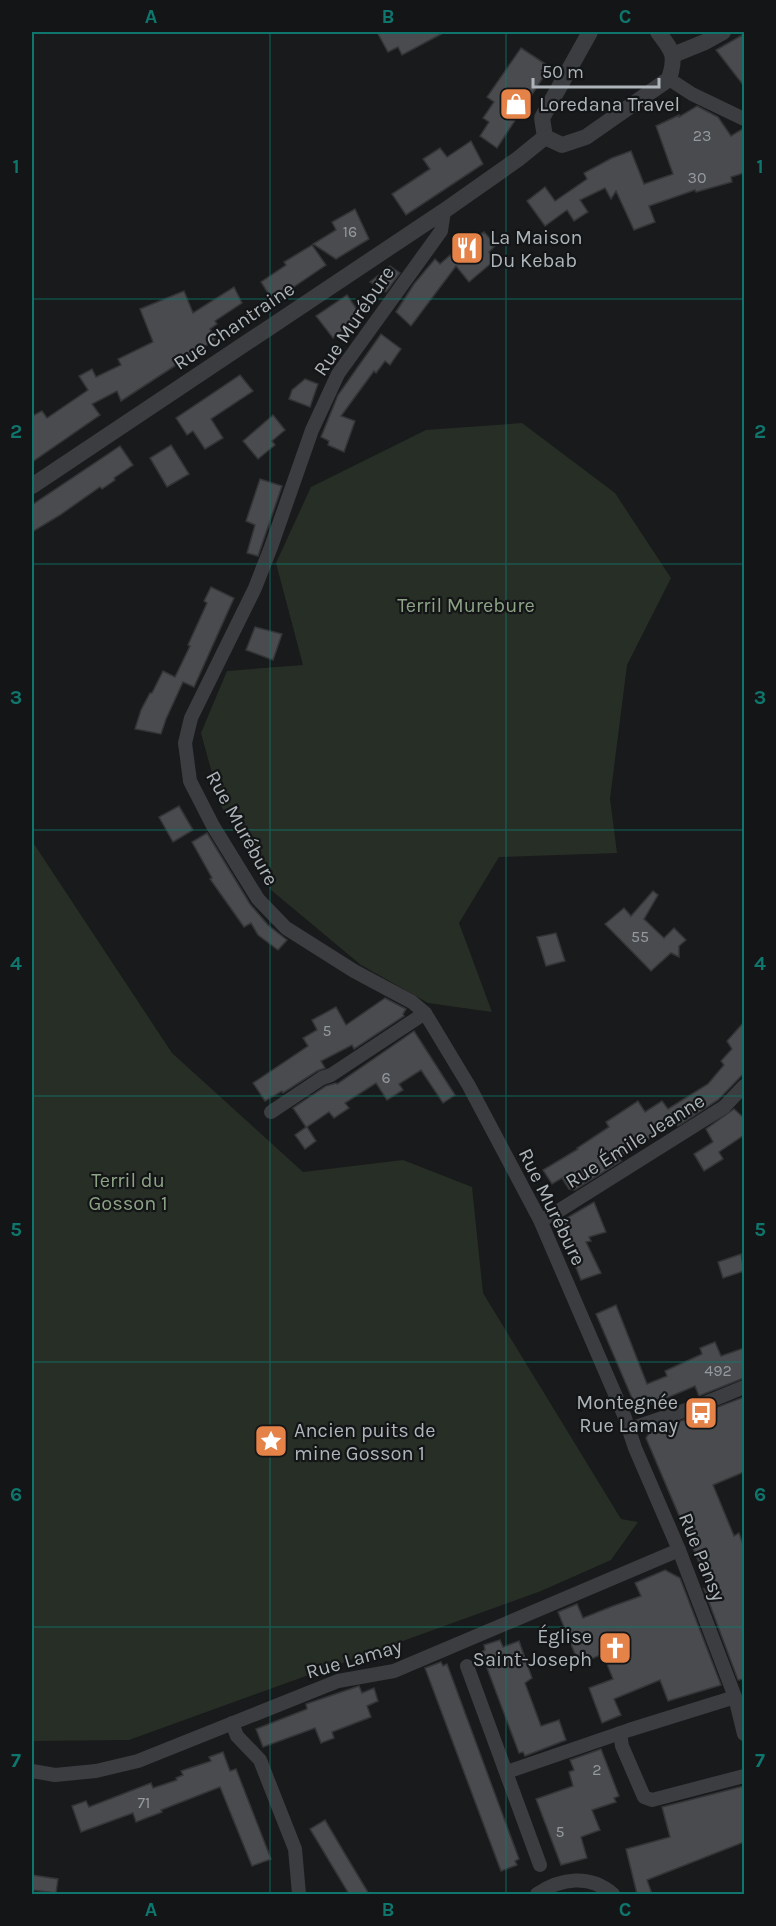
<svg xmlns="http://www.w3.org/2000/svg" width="776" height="1926" font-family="Karla,sans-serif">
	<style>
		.green { fill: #272e26 }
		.building { fill: #494b4e; stroke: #343537; stroke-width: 1.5 }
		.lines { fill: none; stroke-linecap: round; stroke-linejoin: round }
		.minor { stroke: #3b3d40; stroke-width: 14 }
		.tertiary { stroke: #3b3d40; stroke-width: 16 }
		.grid { fill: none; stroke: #0f766e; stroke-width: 1.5; stroke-opacity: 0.55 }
		.labels { text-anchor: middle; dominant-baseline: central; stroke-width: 4.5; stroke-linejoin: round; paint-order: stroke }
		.number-label { font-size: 16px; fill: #949a9f }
		.poi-label { font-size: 20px; fill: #adb5ba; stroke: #141516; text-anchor: start }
		.street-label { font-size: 20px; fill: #adb5ba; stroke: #141516 }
		.park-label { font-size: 20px; fill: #8ca386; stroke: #141516 }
		.neatline { fill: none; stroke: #0f766e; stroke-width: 2 }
		.grid-label { font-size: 20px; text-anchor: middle; font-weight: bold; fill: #0f766e }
	</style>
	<rect width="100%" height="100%" fill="#191a1b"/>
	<g class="green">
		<polygon points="522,423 615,493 671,578 627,665 610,799 617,853 499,857 459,923 492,1012 428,1003 361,965 271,890 221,806 201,733 227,671 303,665 276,563 311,487 426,430"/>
		<polygon points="32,841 172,1053 303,1172 403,1160 472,1187 483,1293 621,1519 638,1522 611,1560 541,1591 129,1740 32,1741"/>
	</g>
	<g class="building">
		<polygon points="377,32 445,32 402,55 398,47 388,52"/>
		<polygon points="744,34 744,86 716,50"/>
		<polygon points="521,48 550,67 497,148 480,136 489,122 483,118 494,102 487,97"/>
		<polygon points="697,106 718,117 731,136 744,128 744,173 731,177 732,182 696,192 695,190 649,206 655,222 634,230 616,191 611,199 605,188 580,200 588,212 574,221 567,210 545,226 527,201 545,187 555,201 587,179 584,173 612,158 631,151 644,184 673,174 656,126 679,115 679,117"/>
		<polygon points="471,141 483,164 406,215 392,194 430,169 423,159 440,148 447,157"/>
		<polygon points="355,209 369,239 336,259 313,244 336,230 332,222"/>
		<polygon points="484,232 496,245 489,252 495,260 469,282 456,266 411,326 396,312 414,284 435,259 440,264 472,236 474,238"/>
		<polygon points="312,245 326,265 273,301 261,282 286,265 284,262"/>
		<polygon points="390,266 400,273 386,292 370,282"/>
		<polygon points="234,287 242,303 215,321 217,324 210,329 216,339 121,401 117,391 92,404 100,415 32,462 32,416 42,411 47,418 88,390 79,376 92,369 96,377 121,365 118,359 153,342 140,309 184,291 193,313"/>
		<polygon points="347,295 358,311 353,322 333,338 316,316"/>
		<polygon points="381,334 401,349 390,365 385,361 376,373 374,371 341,416 355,421 344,452 328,445 329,441 321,437 338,395"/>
		<polygon points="240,375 253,391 211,419 223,438 205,449 193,431 187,435 176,418"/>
		<polygon points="305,379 318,384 310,407 289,399 292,390"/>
		<polygon points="273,415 285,430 272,441 275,445 258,459 243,441"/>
		<polygon points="171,445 189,474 167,487 150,458"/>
		<polygon points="120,446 133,465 114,478 115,480 102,489 100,487 60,515 32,532 32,505"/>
		<polygon points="260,479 282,486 258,556 247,553 255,525 246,521"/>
		<polygon points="211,587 234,598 194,687 183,682 166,719 161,734 135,729 141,710 150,693 152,693 163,671 175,677 190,646 188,645 207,603 204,601"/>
		<polygon points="255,627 282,634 273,660 246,650"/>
		<polygon points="179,806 193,830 173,842 159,817"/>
		<polygon points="207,833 250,904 268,925 287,940 278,950 258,935 251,923 244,927 210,879 212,878 192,842"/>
		<polygon points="653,891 658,895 644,919 664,938 674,928 686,940 679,946 679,957 671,953 651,971 605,924 624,908 631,916"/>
		<polygon points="556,933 565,961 546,966 537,937"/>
		<polygon points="385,998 406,1009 403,1014 404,1016 354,1049 352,1045 321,1061 325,1068 317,1071 283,1093 282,1091 265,1101 253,1083 308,1046 303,1038 317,1030 312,1020 336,1007 346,1025"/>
		<polygon points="744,1022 744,1073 718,1100 678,1126 675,1123 659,1132 619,1158 621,1161 575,1190 569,1189 562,1178 552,1184 543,1170 578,1149 577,1148 609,1127 606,1122 638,1101 645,1112 662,1101 668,1109 708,1084 724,1065 721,1061 732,1049 727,1041"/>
		<polygon points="414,1031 455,1095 443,1103 421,1070 399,1084 403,1090 387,1100 376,1083 345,1103 349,1108 334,1118 329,1112 307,1127 316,1141 305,1149 295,1135 306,1127 293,1108 326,1086 336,1083 337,1084"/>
		<polygon points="734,1109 744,1118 744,1135 719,1152 723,1159 704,1171 694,1154 713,1142 706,1129"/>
		<polygon points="594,1202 606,1232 589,1237 591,1241 586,1242 601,1273 581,1280 558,1223"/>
		<polygon points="741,1254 744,1271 723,1278 718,1262"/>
		<polygon points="616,1305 647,1384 667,1376 665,1371 702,1354 700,1348 715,1342 721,1356 744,1348 744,1378 699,1396 695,1386 643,1408 635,1405 596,1314"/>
		<polygon points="744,1397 744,1472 713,1485 734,1536 739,1533 744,1547 744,1679 738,1680 704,1589 712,1593 646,1438 649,1433"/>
		<polygon points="665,1570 680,1578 721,1685 668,1701 660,1680 614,1699 621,1715 602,1723 589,1688 613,1679 603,1654 579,1664 558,1612 577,1604 583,1618 613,1606 641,1596 635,1583"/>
		<polygon points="500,1640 503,1647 519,1641 532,1678 525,1683 541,1726 559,1720 566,1740 525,1756 523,1752 519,1753 481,1652 485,1650 484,1645"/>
		<polygon points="441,1662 443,1666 447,1664 519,1859 515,1861 517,1865 501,1871 425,1668"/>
		<polygon points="359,1686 362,1693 374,1688 378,1701 367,1706 371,1717 332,1732 334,1738 321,1743 315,1728 263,1747 256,1729 307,1709 306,1704"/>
		<polygon points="601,1749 619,1796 614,1798 616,1802 592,1810 600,1830 581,1837 587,1858 561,1865 536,1799 573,1786 569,1772 574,1770 570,1760"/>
		<polygon points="223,1752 230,1771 236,1769 271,1859 252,1866 220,1787 161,1810 162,1812 136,1822 133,1813 81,1832 72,1806 86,1801 89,1807 151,1783 153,1788 177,1780 176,1778 183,1775 181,1771 211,1761 209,1757"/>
		<polygon points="744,1786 744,1842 647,1880 652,1894 637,1894 626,1849 670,1837 662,1807"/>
		<polygon points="325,1820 345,1854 369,1894 349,1894 310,1829"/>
		<polygon points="32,1875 58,1879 56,1893 32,1890"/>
	</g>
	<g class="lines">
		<g class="minor">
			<polyline points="669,79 692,94 744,119"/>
			<polyline points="444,211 441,231 338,374 312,430 271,547 255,588 191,718 185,743 190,781 213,826 258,899 286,928 354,971 412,1002 425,1013 469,1086 540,1220 624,1415 635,1448 679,1550 735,1697 744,1734"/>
			<polyline points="271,1112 322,1078 331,1075 425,1013"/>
			<polyline points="540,1220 552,1215 724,1107 744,1086"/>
			<polyline points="630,1429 698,1406 744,1387"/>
			<polyline points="467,1666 540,1865"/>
			<polyline points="232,1723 237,1736 260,1760 267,1778 295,1849 299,1894"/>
			<polyline points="620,1733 622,1746 644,1797 652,1800 744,1776"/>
			<polyline points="32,1771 55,1775 96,1771 138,1761 338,1681 394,1671 679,1550"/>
			<polyline points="507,1772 629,1730 735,1697"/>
			<path d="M537,1894C561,1878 590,1874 613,1894"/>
		</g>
		<g class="tertiary">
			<polyline points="673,55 705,42 723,32"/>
			<path d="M545,137L562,145L586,137L669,79C677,54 672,51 658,32"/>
			<polyline points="545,137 542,118 590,32"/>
			<polyline points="32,486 444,211 518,159 545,137"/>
		</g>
	</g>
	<path class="grid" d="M270,32V1894M506,32V1894M32,299H744M32,564H744M32,830H744M32,1096H744M32,1362H744M32,1627H744"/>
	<defs>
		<symbol id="shop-square" viewBox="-11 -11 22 22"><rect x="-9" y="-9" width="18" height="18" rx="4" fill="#e58248" stroke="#141516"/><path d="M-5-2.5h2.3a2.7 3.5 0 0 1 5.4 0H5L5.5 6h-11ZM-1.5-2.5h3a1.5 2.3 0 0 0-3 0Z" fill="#fff"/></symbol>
		<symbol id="restaurant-square" viewBox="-11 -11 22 22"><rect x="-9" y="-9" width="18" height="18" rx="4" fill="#e58248" stroke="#141516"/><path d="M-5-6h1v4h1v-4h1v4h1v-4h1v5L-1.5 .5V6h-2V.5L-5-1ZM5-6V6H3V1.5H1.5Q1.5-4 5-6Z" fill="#fff"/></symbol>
		<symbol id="bus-square" viewBox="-11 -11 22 22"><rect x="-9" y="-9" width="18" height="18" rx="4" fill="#e58248" stroke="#141516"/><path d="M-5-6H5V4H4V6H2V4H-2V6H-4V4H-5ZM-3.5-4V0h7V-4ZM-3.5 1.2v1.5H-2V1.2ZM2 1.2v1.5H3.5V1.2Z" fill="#fff"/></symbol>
		<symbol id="sight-square" viewBox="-11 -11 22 22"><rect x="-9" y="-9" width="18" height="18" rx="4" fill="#e58248" stroke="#141516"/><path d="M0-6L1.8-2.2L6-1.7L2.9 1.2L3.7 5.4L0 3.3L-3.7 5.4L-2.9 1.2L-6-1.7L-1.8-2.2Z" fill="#fff"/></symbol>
		<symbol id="church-square" viewBox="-11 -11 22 22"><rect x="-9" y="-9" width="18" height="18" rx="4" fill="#e58248" stroke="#141516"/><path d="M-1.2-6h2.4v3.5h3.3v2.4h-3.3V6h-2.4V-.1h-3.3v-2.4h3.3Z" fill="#fff"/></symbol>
	</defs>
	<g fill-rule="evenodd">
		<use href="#shop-square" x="497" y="85" width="38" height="38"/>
		<use href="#restaurant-square" x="448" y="229" width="38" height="38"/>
		<use href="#bus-square" x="682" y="1394" width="38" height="38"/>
		<use href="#sight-square" x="252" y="1422" width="38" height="38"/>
		<use href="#church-square" x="596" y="1629" width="38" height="38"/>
	</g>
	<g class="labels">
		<g class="number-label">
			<text x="702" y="135">23</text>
			<text x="697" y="177">30</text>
			<text x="350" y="231">16</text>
			<text x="640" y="936">55</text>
			<text x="327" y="1030">5</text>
			<text x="386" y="1077">6</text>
			<text x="718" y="1370">492</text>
			<text x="597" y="1769">2</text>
			<text x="144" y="1802">71</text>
			<text x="560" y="1831">5</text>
		</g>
		<g class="poi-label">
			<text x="539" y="104">Loredana Travel</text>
			<text x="490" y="237">La Maison<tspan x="490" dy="23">Du Kebab</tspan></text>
			<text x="678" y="1402" text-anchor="end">Montegnée<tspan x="678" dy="23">Rue Lamay</tspan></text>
			<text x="294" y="1430">Ancien puits de<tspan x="294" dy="23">mine Gosson 1</tspan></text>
			<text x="592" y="1636" text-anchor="end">Église<tspan x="592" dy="23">Saint-Joseph</tspan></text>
		</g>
		<g class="street-label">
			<text transform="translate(354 321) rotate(-56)">Rue Murébure</text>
			<text transform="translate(234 326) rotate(-34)">Rue Chantraine</text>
			<text transform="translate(242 828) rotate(61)">Rue Murébure</text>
			<text transform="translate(635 1141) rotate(-32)">Rue Émile Jeanne</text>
			<text transform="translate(552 1207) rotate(64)">Rue Murébure</text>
			<text transform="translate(702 1557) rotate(68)">Rue Pansy</text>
			<text transform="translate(354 1659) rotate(-16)">Rue Lamay</text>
		</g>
		<g class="park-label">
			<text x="466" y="605">Terril Murebure</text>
			<text x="128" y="1180">Terril du<tspan x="128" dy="23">Gosson 1</tspan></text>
		</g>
	</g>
	<rect width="776" height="1926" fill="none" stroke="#141516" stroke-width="66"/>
	<path d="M533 78v9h126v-9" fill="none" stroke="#adb5ba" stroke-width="3"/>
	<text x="542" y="78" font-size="18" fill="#adb5ba" stroke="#141516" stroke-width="4.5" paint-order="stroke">50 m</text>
	<rect x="33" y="33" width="710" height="1860" class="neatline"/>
	<g class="grid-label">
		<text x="151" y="23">A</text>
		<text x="388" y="23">B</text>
		<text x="625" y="23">C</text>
		<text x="16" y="173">1</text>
		<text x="760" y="173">1</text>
		<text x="16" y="438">2</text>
		<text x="760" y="438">2</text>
		<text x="16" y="704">3</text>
		<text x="760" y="704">3</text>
		<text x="16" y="970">4</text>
		<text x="760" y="970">4</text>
		<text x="16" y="1236">5</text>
		<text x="760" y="1236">5</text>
		<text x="16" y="1501">6</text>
		<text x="760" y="1501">6</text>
		<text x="16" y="1767">7</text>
		<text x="760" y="1767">7</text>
		<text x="151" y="1916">A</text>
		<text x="388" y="1916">B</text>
		<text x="625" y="1916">C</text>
	</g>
</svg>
